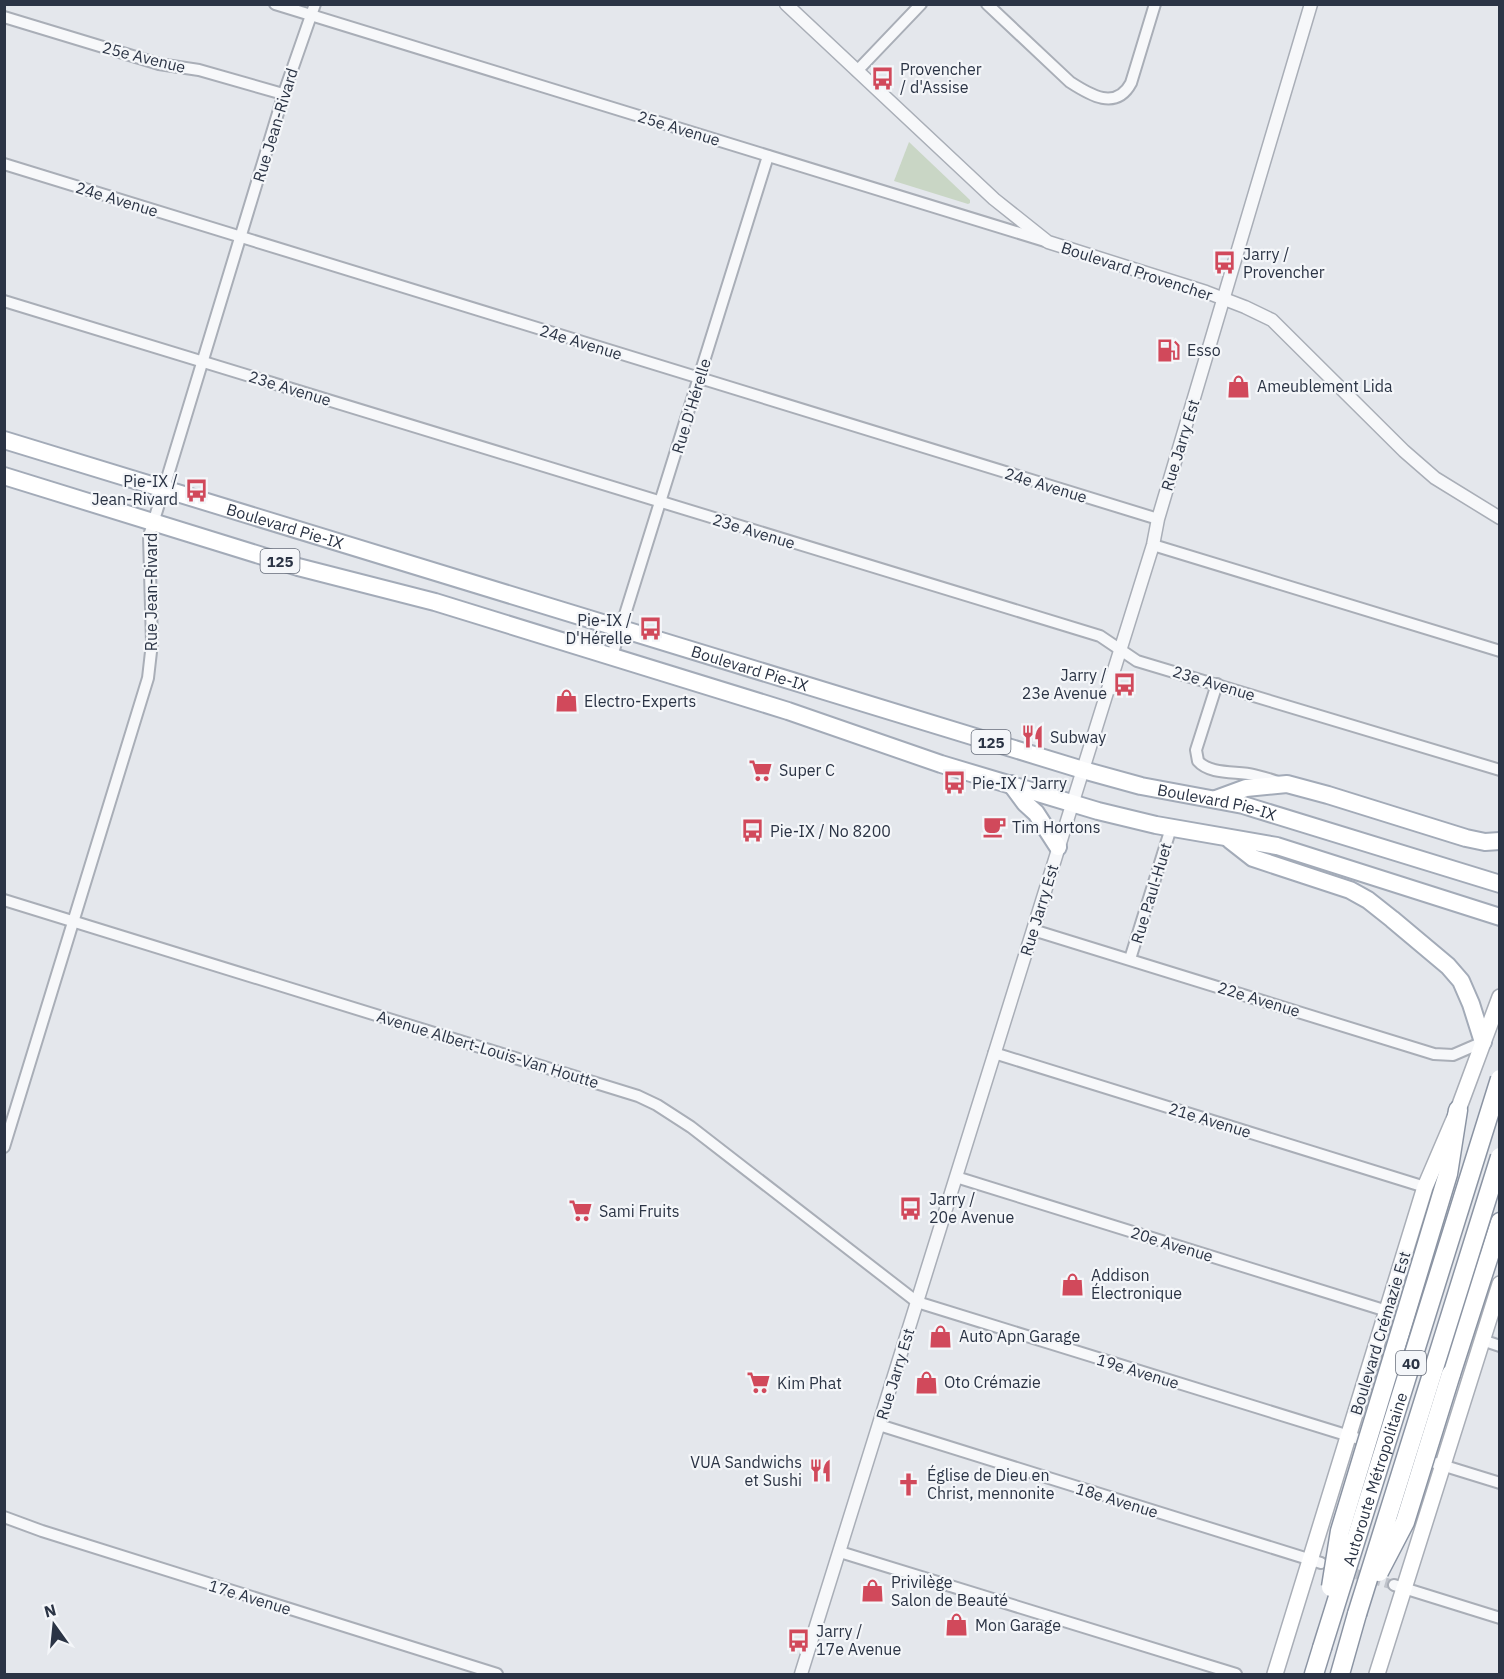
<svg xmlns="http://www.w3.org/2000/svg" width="1504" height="1679" font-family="'IBM Plex Sans',sans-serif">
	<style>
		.green { fill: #c9d6c5 }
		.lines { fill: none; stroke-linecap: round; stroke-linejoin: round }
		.minor-tunnel { stroke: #bfc3cb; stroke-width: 10; stroke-dasharray: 10 5; stroke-linecap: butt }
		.minor-casing { stroke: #a9aeb7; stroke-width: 14 }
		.tertiary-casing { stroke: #a9aeb7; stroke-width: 15 }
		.secondary-casing { stroke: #a9aeb7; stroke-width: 18 }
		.primary-casing { stroke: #a3abb8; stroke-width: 20 }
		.motorway-casing { stroke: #8b94a3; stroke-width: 21 }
		.minor { stroke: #f7f8fa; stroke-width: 10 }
		.tertiary { stroke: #f7f8fa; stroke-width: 12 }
		.secondary { stroke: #fff; stroke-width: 15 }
		.primary { stroke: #fff; stroke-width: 16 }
		.motorway { stroke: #fff; stroke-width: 18 }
		.motorway-bridge-casing { stroke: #8b94a3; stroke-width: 21; stroke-linecap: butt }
		.motorway-bridge { stroke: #fff; stroke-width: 18 }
		.labels { text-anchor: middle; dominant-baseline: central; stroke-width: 4.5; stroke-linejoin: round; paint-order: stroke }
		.shield { fill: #f4f6f9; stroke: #676e7b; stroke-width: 1.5 }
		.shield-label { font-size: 15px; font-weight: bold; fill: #2b3445 }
		.street-label { font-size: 16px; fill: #2b3445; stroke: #f4f6f9 }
		.poi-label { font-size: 16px; fill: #2b3445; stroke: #f4f6f9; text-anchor: start }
	</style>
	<rect width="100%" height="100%" fill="#e4e7ec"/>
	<polygon class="green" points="909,142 970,200 970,203 968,204 894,181"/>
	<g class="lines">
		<polyline class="minor-tunnel" points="1342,1570 1394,1585"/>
		<defs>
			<g id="minor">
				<polyline points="275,4 1045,241"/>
				<path d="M987,4L1070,82C1090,95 1116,111 1131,83L1155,4"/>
				<polyline points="4,17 159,64 199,70 283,94"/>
				<polyline points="857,71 921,4"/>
				<polyline points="4,164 1158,519"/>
				<polyline points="4,301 1100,636 1137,661 1500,770"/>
				<polyline points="1153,545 1500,651"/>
				<polyline points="612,656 768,156"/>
				<path d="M1217,684L1196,750L1198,761C1210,775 1237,771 1254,775C1262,777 1270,779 1278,782"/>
				<polyline points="4,900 638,1096 657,1105 691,1127 917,1302 1359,1439"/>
				<polyline points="1033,930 1434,1054 1453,1055 1483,1042"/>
				<polyline points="1130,959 1171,828"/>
				<polyline points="994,1053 1425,1187"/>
				<polyline points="4,1147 148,678 152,643 149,536 168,475 285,90 315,4"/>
				<polyline points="956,1177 1387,1311"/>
				<polyline points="1482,1340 1500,1346"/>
				<polyline points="879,1425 1321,1563"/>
				<polyline points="1432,1462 1500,1483"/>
				<polyline points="4,1517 42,1531 497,1674"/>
				<polyline points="840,1552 1236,1674"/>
				<polyline points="1394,1585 1500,1618"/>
			</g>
			<g id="tertiary">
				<polyline points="786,4 994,199 1048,242 1206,292 1245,307 1272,320 1404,451 1435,478 1500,518"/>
				<polyline points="801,1674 1153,545 1158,519 1311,4"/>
			</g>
			<g id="secondary">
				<polyline points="1275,1674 1425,1187 1458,1110 1500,997"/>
				<polyline points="1377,1674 1500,1284"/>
			</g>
			<g id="primary">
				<path id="s1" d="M4,440L1083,770L1141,786L1243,805L1500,884"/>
				<polyline points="4,476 298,567 435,602 788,711 941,764 1098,811 1156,825 1277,846 1500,917"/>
				<polyline points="1011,784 1025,803 1036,813 1058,847"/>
				<polyline points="1216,799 1246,788 1287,784 1328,795 1466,838 1485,842 1500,841"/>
				<polyline points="1230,840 1253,858 1350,890 1368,900 1392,919 1448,966 1461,981 1471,1004 1483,1042"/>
			</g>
			<g id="motorway">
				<polyline points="1393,1356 1448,1174 1458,1110"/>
				<polyline points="1451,1374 1500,1222"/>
				<polyline points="1314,1674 1322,1648"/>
				<polyline points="1340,1674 1357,1614"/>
			</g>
		</defs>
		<use href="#minor" class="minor-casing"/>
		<use href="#tertiary" class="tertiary-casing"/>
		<use href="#secondary" class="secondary-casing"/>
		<use href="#primary" class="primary-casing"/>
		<use href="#motorway" class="motorway-casing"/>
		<use href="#minor" class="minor"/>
		<use href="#tertiary" class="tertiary"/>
		<use href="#secondary" class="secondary"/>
		<use href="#primary" class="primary"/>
		<use href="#motorway" class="motorway"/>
		<defs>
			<g id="motorway-bridge">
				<polyline points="1379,1572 1405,1522 1451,1374"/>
				<polyline points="1331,1587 1340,1531 1393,1356"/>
				<polyline points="1357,1614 1500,1157"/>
				<path id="s2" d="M1322,1648L1500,1079"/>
			</g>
		</defs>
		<use href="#motorway-bridge" class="motorway-bridge-casing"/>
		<use href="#motorway-bridge" class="motorway-bridge"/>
	</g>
	<defs>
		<symbol id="bus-bare" viewBox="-9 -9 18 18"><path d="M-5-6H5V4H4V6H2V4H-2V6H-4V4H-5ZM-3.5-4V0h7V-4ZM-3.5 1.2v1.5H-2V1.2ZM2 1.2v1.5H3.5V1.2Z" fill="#d1495b" stroke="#f4f6f9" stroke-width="2.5" paint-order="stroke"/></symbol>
		<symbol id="fuel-bare" viewBox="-9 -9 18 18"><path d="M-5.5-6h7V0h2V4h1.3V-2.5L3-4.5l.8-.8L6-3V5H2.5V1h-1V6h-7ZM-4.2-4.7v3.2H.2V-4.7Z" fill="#d1495b" stroke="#f4f6f9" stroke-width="2.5" paint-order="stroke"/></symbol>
		<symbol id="shop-bare" viewBox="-9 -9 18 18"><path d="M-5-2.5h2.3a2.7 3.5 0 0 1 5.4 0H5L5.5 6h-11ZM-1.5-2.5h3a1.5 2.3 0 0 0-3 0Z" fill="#d1495b" stroke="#f4f6f9" stroke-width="2.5" paint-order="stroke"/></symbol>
		<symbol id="restaurant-bare" viewBox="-9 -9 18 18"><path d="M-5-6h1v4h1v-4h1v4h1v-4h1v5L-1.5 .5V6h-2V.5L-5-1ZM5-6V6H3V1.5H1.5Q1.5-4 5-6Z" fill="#d1495b" stroke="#f4f6f9" stroke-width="2.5" paint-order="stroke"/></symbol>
		<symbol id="supermarket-bare" viewBox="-9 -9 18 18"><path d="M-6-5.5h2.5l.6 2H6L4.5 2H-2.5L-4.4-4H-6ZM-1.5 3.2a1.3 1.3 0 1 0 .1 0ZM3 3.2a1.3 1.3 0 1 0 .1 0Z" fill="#d1495b" stroke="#f4f6f9" stroke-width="2.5" paint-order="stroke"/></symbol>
		<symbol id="cafe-bare" viewBox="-9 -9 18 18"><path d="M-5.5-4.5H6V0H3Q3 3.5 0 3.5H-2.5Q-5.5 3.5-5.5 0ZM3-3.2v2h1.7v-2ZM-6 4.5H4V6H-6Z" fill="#d1495b" stroke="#f4f6f9" stroke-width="2.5" paint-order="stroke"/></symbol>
		<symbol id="church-bare" viewBox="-9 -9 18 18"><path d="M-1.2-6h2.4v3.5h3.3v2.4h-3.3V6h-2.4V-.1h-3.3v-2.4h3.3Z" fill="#d1495b" stroke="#f4f6f9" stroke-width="2.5" paint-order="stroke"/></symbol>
	</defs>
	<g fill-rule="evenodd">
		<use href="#bus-bare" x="866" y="62" width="33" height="33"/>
		<use href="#bus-bare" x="1208" y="246" width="33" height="33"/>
		<use href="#fuel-bare" x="1152" y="334" width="33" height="33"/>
		<use href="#shop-bare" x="1222" y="370" width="33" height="33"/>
		<use href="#bus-bare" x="180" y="474" width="33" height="33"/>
		<use href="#bus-bare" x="634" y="612" width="33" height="33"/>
		<use href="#bus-bare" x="1108" y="668" width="33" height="33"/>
		<use href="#shop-bare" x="550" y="684" width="33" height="33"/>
		<use href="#restaurant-bare" x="1016" y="720" width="33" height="33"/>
		<use href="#supermarket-bare" x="744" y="754" width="33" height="33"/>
		<use href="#bus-bare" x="938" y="766" width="33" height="33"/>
		<use href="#cafe-bare" x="978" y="810" width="33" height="33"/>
		<use href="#bus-bare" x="736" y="814" width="33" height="33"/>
		<use href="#bus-bare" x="894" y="1192" width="33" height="33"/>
		<use href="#supermarket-bare" x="564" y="1194" width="33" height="33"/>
		<use href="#shop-bare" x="1056" y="1268" width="33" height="33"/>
		<use href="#shop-bare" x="924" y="1320" width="33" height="33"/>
		<use href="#shop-bare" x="910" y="1366" width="33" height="33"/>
		<use href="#supermarket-bare" x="742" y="1366" width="33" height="33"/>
		<use href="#restaurant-bare" x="804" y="1454" width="33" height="33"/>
		<use href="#church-bare" x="892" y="1468" width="33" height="33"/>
		<use href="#shop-bare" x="856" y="1574" width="33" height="33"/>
		<use href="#shop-bare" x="940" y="1608" width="33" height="33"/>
		<use href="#bus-bare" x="782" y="1624" width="33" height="33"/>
	</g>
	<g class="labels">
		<g class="shield">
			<rect x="260.5" y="549" width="39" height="24" rx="4.5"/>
			<rect x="971.5" y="730" width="39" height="24" rx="4.5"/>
			<rect x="1396" y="1351" width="30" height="24" rx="4.5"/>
		</g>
		<g class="shield-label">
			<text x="280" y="561">125</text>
			<text x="991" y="742">125</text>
			<text x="1411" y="1363">40</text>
		</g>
		<g class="street-label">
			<text transform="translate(144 57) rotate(14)">25e Avenue</text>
			<text transform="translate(275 125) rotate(-73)">Rue Jean-Rivard</text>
			<text transform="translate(679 128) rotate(17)">25e Avenue</text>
			<text transform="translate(117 199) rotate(17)">24e Avenue</text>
			<text transform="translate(1137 271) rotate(18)">Boulevard Provencher</text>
			<text transform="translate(581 342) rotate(17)">24e Avenue</text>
			<text transform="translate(290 388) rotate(17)">23e Avenue</text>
			<text transform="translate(691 406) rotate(-73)">Rue D'Hérelle</text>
			<text transform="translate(1180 445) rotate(-73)">Rue Jarry Est</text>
			<text transform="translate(1046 485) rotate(17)">24e Avenue</text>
			<text stroke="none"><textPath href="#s1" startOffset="294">Boulevard Pie-IX</textPath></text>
			<text transform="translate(754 531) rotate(17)">23e Avenue</text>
			<text transform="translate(151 592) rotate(-90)">Rue Jean-Rivard</text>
			<text stroke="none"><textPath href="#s1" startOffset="780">Boulevard Pie-IX</textPath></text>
			<text transform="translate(1214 683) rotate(17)">23e Avenue</text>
			<text stroke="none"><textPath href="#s1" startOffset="1266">Boulevard Pie-IX</textPath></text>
			<text transform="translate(1151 893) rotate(-73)">Rue Paul-Huet</text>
			<text transform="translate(1039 910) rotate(-73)">Rue Jarry Est</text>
			<text transform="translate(1259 999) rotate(17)">22e Avenue</text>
			<text transform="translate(488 1049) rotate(17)">Avenue Albert-Louis-Van Houtte</text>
			<text transform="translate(1210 1120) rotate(17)">21e Avenue</text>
			<text transform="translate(1172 1244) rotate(17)">20e Avenue</text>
			<text transform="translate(1380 1333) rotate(-73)">Boulevard Crémazie Est</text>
			<text transform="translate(1138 1371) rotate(17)">19e Avenue</text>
			<text transform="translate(895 1374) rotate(-73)">Rue Jarry Est</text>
			<text stroke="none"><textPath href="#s2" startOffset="177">Autoroute Métropolitaine</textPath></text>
			<text transform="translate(1117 1500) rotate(17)">18e Avenue</text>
			<text transform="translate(250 1597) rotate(17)">17e Avenue</text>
		</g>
		<g class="poi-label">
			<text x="900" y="69">Provencher<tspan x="900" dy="18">/ d'Assise</tspan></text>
			<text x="1243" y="254">Jarry /<tspan x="1243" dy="18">Provencher</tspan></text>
			<text x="1187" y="350">Esso</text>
			<text x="1257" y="386">Ameublement Lida</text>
			<text x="178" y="481" text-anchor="end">Pie-IX /<tspan x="178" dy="18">Jean-Rivard</tspan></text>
			<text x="632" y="620" text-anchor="end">Pie-IX /<tspan x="632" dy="18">D'Hérelle</tspan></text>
			<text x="1107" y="675" text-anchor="end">Jarry /<tspan x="1107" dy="18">23e Avenue</tspan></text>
			<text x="584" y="701">Electro-Experts</text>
			<text x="1050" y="737">Subway</text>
			<text x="779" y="770">Super C</text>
			<text x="972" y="783">Pie-IX / Jarry</text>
			<text x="1012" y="827">Tim Hortons</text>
			<text x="770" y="831">Pie-IX / No 8200</text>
			<text x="929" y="1199">Jarry /<tspan x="929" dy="18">20e Avenue</tspan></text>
			<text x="599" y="1211">Sami Fruits</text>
			<text x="1091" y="1275">Addison<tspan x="1091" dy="18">Électronique</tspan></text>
			<text x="959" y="1336">Auto Apn Garage</text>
			<text x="944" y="1382">Oto Crémazie</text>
			<text x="777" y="1383">Kim Phat</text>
			<text x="802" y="1462" text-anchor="end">VUA Sandwichs<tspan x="802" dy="18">et Sushi</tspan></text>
			<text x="927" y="1475">Église de Dieu en<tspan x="927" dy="18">Christ, mennonite</tspan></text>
			<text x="891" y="1582">Privilège<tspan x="891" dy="18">Salon de Beauté</tspan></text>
			<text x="975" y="1625">Mon Garage</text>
			<text x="816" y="1631">Jarry /<tspan x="816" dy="18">17e Avenue</tspan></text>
		</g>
	</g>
	<rect width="1504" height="1679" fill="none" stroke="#2b3445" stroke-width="12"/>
	<g transform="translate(54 1625) rotate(345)" stroke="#f4f6f9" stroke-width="4.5" paint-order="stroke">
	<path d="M0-4.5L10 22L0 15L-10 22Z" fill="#2b3445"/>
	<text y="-9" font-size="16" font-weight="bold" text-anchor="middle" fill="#2b3445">N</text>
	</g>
</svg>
